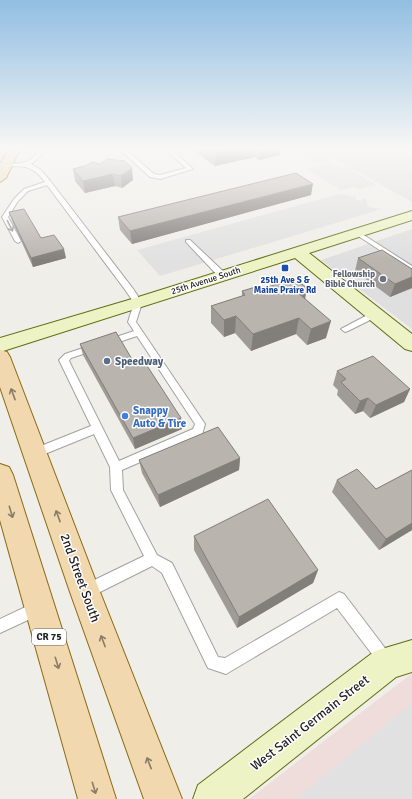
<svg xmlns="http://www.w3.org/2000/svg" width="412" height="799" font-family="Signika,sans-serif">
	<style>
		.residential { fill: #dfdfdf }
		.commercial { fill: #efdddb }
		.parking { fill: #e1e1e1 }
		.lines { fill: none; stroke-linecap: round; stroke-linejoin: round }
		.lane-casing { stroke: #a2a2a2; stroke-width: 2 }
		.street-casing { stroke: #a2a2a2; stroke-width: 2 }
		.secondary-casing { stroke: #5f6d13; stroke-width: 2 }
		.primary-casing { stroke: #8b6a13; stroke-width: 2 }
		.lane { fill: #fff; fill-rule: evenodd }
		.street { fill: #fff; fill-rule: evenodd }
		.secondary { fill: #eef3c5; fill-rule: evenodd }
		.primary { fill: #f1d8ae; fill-rule: evenodd }
		.wall { fill: #a09b96 }
		.shaded-wall { fill: #827e7a }
		.building { fill: #bab4af; stroke: #827e7a }
		.oneway { stroke: #9b9b9b }
		.oneway2 { stroke: #897c68 }
		.transit-dot { fill: #1a4fb4; stroke: #fff; stroke-width: 1.5 }
		.worship-dot { fill: #6b7280; stroke: #fff; stroke-width: 1.5 }
		.service-dot { fill: #5c6f8a; stroke: #fff; stroke-width: 1.5 }
		.shop-dot { fill: #3f7fe0; stroke: #fff; stroke-width: 1.5 }
		.labels { text-anchor: middle; dominant-baseline: central; stroke-width: 3; stroke-linejoin: round; paint-order: stroke }
		.far-worship-label { font-size: 9px; font-weight: bold; fill: #5b616d; stroke: #fff; text-anchor: end }
		.far-transit-label { font-size: 9px; font-weight: bold; fill: #164399; stroke: #fff }
		.far-street-label { font-size: 9px; fill: #212121; stroke: #fff }
		.shield { fill: #fff; stroke: #646464; stroke-width: 1 }
		.shield-label { font-size: 10px; font-weight: bold; fill: #212121 }
		.service-label { font-size: 11px; font-weight: bold; fill: #4e5e75; stroke: #fff; text-anchor: start }
		.shop-label { font-size: 11px; font-weight: bold; fill: #366cbe; stroke: #fff; text-anchor: start }
		.near-street-label { font-size: 13px; fill: #212121; stroke: #fff }
	</style>
	<rect width="100%" height="100%" fill="#f0eee9"/>
	<g class="residential">
		<polygon points="316,149 412,149 412,202 333,158"/>
		<polygon points="412,229 412,329 321,260"/>
	</g>
	<polygon class="commercial" points="412,673 412,799 249,799 411,674"/>
	<g class="parking">
		<polygon points="300,149 316,149 333,158 328,161 341,168 346,167 377,185 357,189 354,187 341,190 306,169 325,164 322,162 316,163 297,152 302,151"/>
		<polygon points="339,194 356,197 356,200 362,201 362,199 366,199 368,207 382,209 160,276 137,250"/>
		<polygon points="412,703 412,799 295,799"/>
	</g>
	<g class="lines">
		<defs>
			<g id="lane">
				<path d="M39,149H44L41,156L31,164L41,170L51,182L134,290L142,303L136,322L205,424L202,435L122,470L123,490L157,555L172,563L218,657L225,658L339,592L344,594L391,656L394,661L391,666L386,669L381,666L337,608L226,674L208,668L162,573L152,566L92,596L87,598L82,596L80,591L82,586L144,556L111,490L110,467L94,434L35,458L31,456L29,453L31,450L91,426L59,360L65,354L134,331L128,322L134,303L126,291L47,185L28,191L18,201L8,217L21,241L18,243L15,241L2,217L14,199L24,189L45,182C31,163 22,166 0,167V163C17,163 30,167 39,149ZM137,336L195,424L193,429L119,461L69,361L71,358Z"/>
				<polygon points="125,149 154,174 160,175 186,168 165,149 171,149 193,169 160,179 150,177 120,150"/>
				<polygon points="355,232 359,232 412,266 412,271 355,234"/>
				<polygon points="186,240 190,240 226,274 226,278 220,278 186,242"/>
				<polygon points="375,311 379,314 378,316 348,331 345,332 341,329"/>
				<polygon points="38,601 43,603 45,608 43,613 0,633 0,619"/>
			</g>
			<polygon id="street" points="348,149 360,149 352,154 348,153"/>
			<g id="secondary">
				<polygon points="412,211 412,220 309,253 412,334 412,351 405,349 295,258 0,352 0,338 132,299"/>
				<polygon points="412,640 412,672 396,677 243,799 193,799 198,785 375,651"/>
			</g>
			<g id="primary">
				<polygon points="8,149 20,149 6,178 0,182 0,165"/>
				<polygon points="0,350 7,352 10,357 100,592 182,799 144,799 70,592 0,387"/>
				<polygon points="0,464 9,467 13,475 116,799 78,799 0,520"/>
			</g>
		</defs>
		<use href="#lane" class="lane-casing"/>
		<use href="#street" class="street-casing"/>
		<use href="#secondary" class="secondary-casing"/>
		<use href="#primary" class="primary-casing"/>
		<use href="#lane" class="lane"/>
		<use href="#street" class="street"/>
		<use href="#secondary" class="secondary"/>
		<use href="#primary" class="primary"/>
	</g>
	<g class="wall">
		<polygon points="194,149 281,149 280,155 259,160 255,157 215,166 194,151"/>
		<polygon points="85,166 133,180 122,188 115,186 85,193 75,181 73,169"/>
		<polygon points="311,195 132,244 120,230 118,217"/>
		<polygon points="9,212 41,238 66,258 33,267 12,221"/>
		<polygon points="358,258 412,269 412,288 390,297 355,271"/>
		<polygon points="262,289 305,298 326,338 307,345 296,334 251,351 235,333 224,337 211,323 211,306 242,296 242,291"/>
		<polygon points="80,344 133,361 181,418 182,429 135,449 83,355"/>
		<polygon points="337,371 410,389 404,402 370,418 363,411 355,414 337,395 338,390 333,385"/>
		<polygon points="240,458 239,470 160,507 142,473 139,460"/>
		<polygon points="412,470 412,530 379,550 332,492 337,480 376,489"/>
		<polygon points="194,536 318,570 313,583 237,628 194,550"/>
	</g>
	<g class="shaded-wall">
		<polygon points="228,149 255,149 255,157 215,166 216,152"/>
		<polygon points="260,149 281,149 280,155 259,160"/>
		<polygon points="132,168 133,180 122,188 121,176"/>
		<polygon points="113,174 115,186 85,193 83,181"/>
		<polygon points="313,184 311,195 132,244 130,231"/>
		<polygon points="64,249 66,258 33,267 31,258"/>
		<polygon points="412,277 412,288 390,297 395,284"/>
		<polygon points="307,288 304,305 297,292"/>
		<polygon points="236,316 235,333 224,337 224,320"/>
		<polygon points="299,318 296,334 251,351 253,334"/>
		<polygon points="331,321 326,338 307,345 311,329"/>
		<polygon points="410,389 404,402 370,418 376,405"/>
		<polygon points="368,398 363,411 355,414 360,401"/>
		<polygon points="181,418 182,429 135,449 133,438"/>
		<polygon points="240,458 239,470 160,507 158,495"/>
		<polygon points="412,523 412,530 379,550 386,539"/>
		<polygon points="318,570 313,583 237,628 239,617"/>
	</g>
	<g class="building">
		<polygon points="211,149 228,149 216,152"/>
		<polygon points="107,159 125,161 132,168 121,176 113,174 83,181 73,169 85,166 92,162 100,164"/>
		<polygon points="296,173 313,184 130,231 118,217"/>
		<polygon points="24,209 41,238 54,235 64,249 31,258 9,212"/>
		<polygon points="382,250 412,269 412,277 395,284 358,258"/>
		<polygon points="294,278 307,288 297,292 331,321 311,329 299,318 253,334 236,316 224,320 211,306 245,295 242,291 259,286 262,289"/>
		<polygon points="116,332 133,361 142,358 181,418 133,438 80,344"/>
		<polygon points="373,356 410,389 376,405 368,398 360,401 341,382 346,379 337,371"/>
		<polygon points="218,427 240,458 158,495 139,460"/>
		<polygon points="357,469 376,489 412,470 412,523 386,539 337,480"/>
		<polygon points="268,499 318,570 239,617 194,536"/>
	</g>
	<defs><path id="oneway-shaft" d="M-6 0H5M1.5-3L5.5 0L1.5 3" fill="none" stroke-width="1.6" stroke-linecap="round" stroke-linejoin="round"/></defs>
	<use class="oneway" href="#oneway-shaft" transform="translate(10 226) rotate(63)"/>
	<g class="oneway2">
		<use href="#oneway-shaft" transform="translate(13 394) rotate(-110)"/>
		<use href="#oneway-shaft" transform="translate(11 512) rotate(73)"/>
		<use href="#oneway-shaft" transform="translate(58 516) rotate(-110)"/>
		<use href="#oneway-shaft" transform="translate(103 641) rotate(-111)"/>
		<use href="#oneway-shaft" transform="translate(57 663) rotate(73)"/>
		<use href="#oneway-shaft" transform="translate(149 763) rotate(-111)"/>
		<use href="#oneway-shaft" transform="translate(94 788) rotate(73)"/>
	</g>
	<linearGradient id="sky" x2="0" y2="1"><stop stop-color="#91bee2"/><stop offset="0.57" stop-color="#f8f7f5"/><stop offset="1" stop-color="#f8f7f5" stop-opacity="0"/></linearGradient>
	<rect width="412" height="261" fill="url(#sky)"/>
	<rect class="transit-dot" x="281" y="264" width="8" height="8" rx="2"/>
	<circle class="worship-dot" cx="383" cy="279" r="4"/>
	<circle class="service-dot" cx="107" cy="361" r="4"/>
	<circle class="shop-dot" cx="125" cy="416" r="4"/>
	<g class="labels">
		<g class="far-worship-label">
			<text x="375" y="274">Fellowship<tspan x="375" dy="10">Bible Church</tspan></text>
		</g>
		<g class="far-transit-label">
			<text x="285" y="280">25th Ave S &amp;<tspan x="285" dy="10">Maine Praire Rd</tspan></text>
		</g>
		<g class="far-street-label">
			<text transform="translate(206 281) rotate(-18)">25th Avenue South</text>
		</g>
		<rect class="shield" x="32" y="629" width="34" height="16" rx="3"/>
		<g class="shield-label">
			<text x="49" y="637">CR 75</text>
		</g>
		<g class="service-label">
			<text x="115" y="361">Speedway</text>
		</g>
		<g class="shop-label">
			<text x="133" y="410">Snappy<tspan x="133" dy="13">Auto &amp; Tire</tspan></text>
		</g>
		<g class="near-street-label">
			<text transform="translate(80 578) rotate(70)">2nd Street South</text>
			<text transform="translate(310 723) rotate(-38)">West Saint Germain Street</text>
		</g>
	</g>
</svg>
